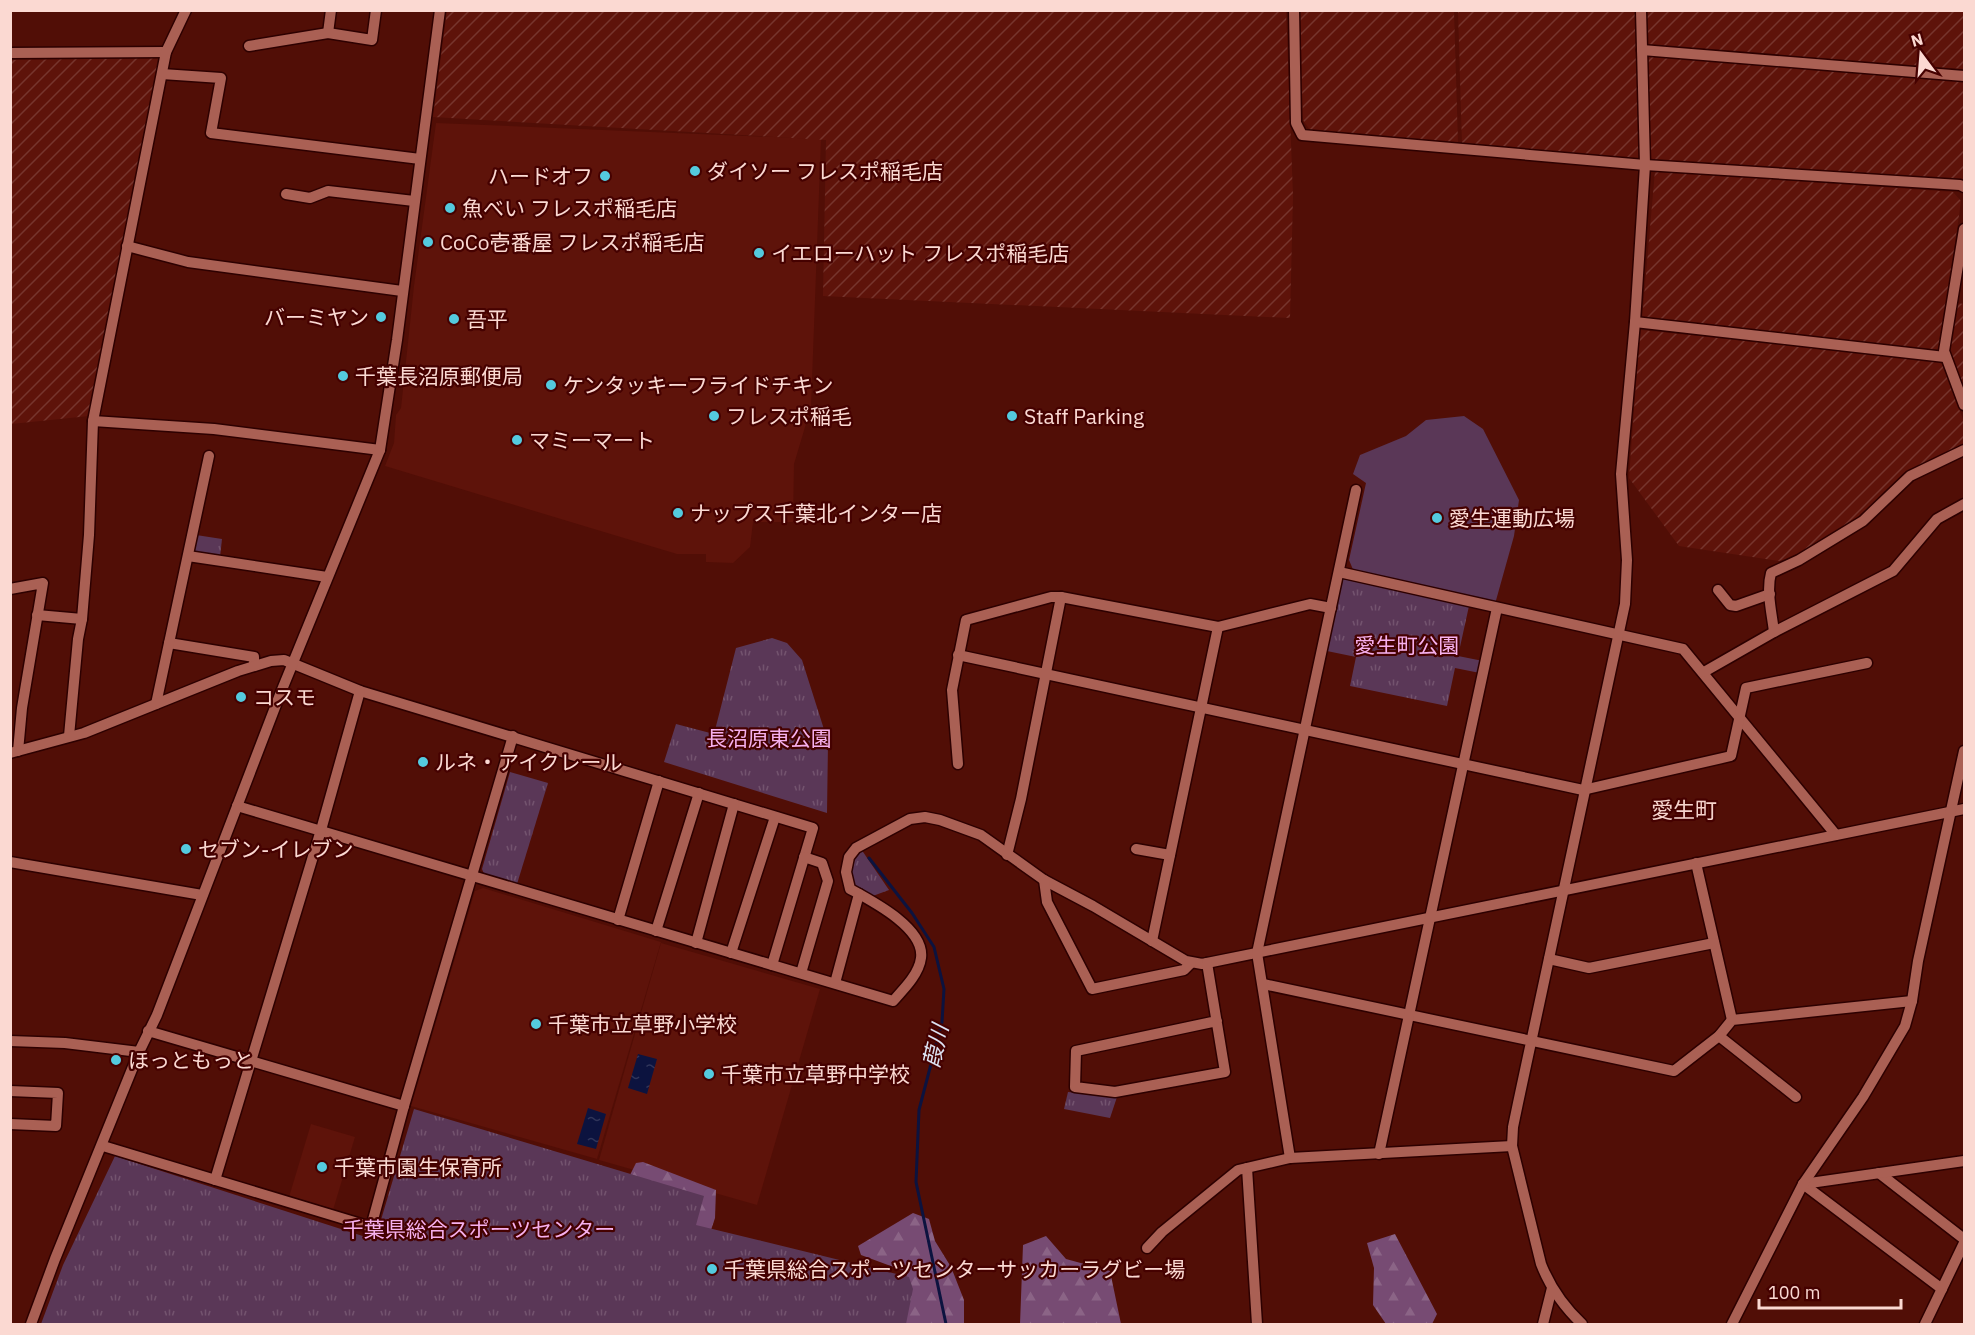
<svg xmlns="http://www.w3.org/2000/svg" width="1975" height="1335" font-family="'IBM Plex Sans','Noto Sans JP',sans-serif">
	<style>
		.built { fill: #5e130a }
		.industrial { fill: url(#industrial-furrows) }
		.green { fill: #5a3757 }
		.forest { fill: url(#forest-firs) }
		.park { fill: url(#park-tufts) }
		.water { fill: url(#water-ripples) }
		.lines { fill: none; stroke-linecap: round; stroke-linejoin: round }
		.stream { stroke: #0c133f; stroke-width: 3 }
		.minor-casing { stroke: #2d0000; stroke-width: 13 }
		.minor { stroke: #aa6054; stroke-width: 10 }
		.poi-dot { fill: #54cade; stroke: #450100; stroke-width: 2 }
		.labels { text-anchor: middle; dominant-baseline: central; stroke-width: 4.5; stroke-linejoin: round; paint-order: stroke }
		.poi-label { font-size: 21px; fill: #fbd9d2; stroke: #450100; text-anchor: start }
		.park-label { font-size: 21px; fill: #f6b0ee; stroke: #450100 }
		.neighbourhood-label { font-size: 22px; fill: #f5d3cc; stroke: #450100 }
		.water-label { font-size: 22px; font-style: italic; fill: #dce1f1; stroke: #450100 }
	</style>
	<defs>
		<pattern id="industrial-furrows" width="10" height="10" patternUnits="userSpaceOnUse" patternTransform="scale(1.5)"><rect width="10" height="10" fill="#5e130a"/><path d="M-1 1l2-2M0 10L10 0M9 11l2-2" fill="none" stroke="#76352d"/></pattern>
		<pattern id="forest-firs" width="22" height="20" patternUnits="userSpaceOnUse" patternTransform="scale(1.5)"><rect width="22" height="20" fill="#774b73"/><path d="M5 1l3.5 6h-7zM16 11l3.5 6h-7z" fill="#8b6486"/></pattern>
		<pattern id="park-tufts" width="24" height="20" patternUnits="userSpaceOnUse" patternTransform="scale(1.5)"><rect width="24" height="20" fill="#5a3757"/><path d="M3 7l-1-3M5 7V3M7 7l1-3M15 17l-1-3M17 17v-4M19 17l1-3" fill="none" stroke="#73536e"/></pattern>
		<pattern id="water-ripples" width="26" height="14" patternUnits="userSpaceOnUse" patternTransform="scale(1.5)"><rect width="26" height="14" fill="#0c133f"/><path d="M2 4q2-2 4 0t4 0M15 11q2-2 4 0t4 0" fill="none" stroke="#30355a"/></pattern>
	</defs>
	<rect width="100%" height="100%" fill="#510e06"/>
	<g class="built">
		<polygon points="436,123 821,139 811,407 794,464 793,522 753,522 750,547 733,563 706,562 706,554 677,554 385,466 394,443 396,415 401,408 414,286"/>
		<polygon points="483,888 661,942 597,1159 411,1106 475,891"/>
		<polygon points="661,943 820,989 757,1205 599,1160"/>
		<polygon points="311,1124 355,1137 333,1210 289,1197"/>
	</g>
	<g class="industrial">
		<polygon points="447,11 1286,11 1293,196 1290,318 823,296 826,140 433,117"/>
		<polygon points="1300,11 1454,11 1458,144 1312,133 1303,120"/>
		<polygon points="1458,11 1636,11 1641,161 1462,144"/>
		<polygon points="1644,11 1964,11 1964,69 1645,45"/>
		<polygon points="1646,54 1964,80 1964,183 1649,161"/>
		<polygon points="159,58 89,416 11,424 10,60"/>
		<polygon points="1655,171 1953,192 1961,201 1940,350 1642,320"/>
		<polygon points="1957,303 1964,304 1964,387 1950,351"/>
		<polygon points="1640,330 1941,361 1964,422 1964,445 1908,474 1861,516 1809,552 1779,561 1679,546 1629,478"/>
	</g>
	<polygon class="green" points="1464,416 1483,429 1519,500 1514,536 1495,604 1354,572 1349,560 1366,483 1353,474 1360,455 1406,436 1426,420"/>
	<g class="forest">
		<polygon points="643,1162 716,1190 715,1218 708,1239 601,1324 628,1179 636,1163"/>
		<polygon points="913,1213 929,1219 935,1241 951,1267 964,1300 964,1324 899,1324 907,1272 861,1255 858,1246"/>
		<polygon points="1395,1234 1437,1314 1432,1324 1386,1324 1373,1305 1374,1268 1367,1243"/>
		<polygon points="1046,1236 1066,1259 1110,1271 1121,1324 1020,1324 1023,1245"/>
	</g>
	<g class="park">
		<polygon points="196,535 222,539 220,557 194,553"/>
		<polygon points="1343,579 1469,606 1458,656 1483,661 1480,673 1455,668 1447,706 1350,686 1356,657 1327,651"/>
		<polygon points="772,638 787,643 802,660 828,742 827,813 664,762 676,724 714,734 736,648"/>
		<polygon points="510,772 548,783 517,884 484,874 482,869"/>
		<path d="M861,849L889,890L870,897C847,884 844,868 861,849Z"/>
		<polygon points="1068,1092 1117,1097 1110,1118 1064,1109"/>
		<polygon points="414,1109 704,1196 696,1225 909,1277 913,1289 906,1324 41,1324 63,1265 115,1156 375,1240"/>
	</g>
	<g class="water">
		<polygon points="638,1054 657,1059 647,1094 628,1088"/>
		<polygon points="588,1108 606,1114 596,1149 577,1144"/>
	</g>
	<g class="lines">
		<polyline class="stream" points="869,858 912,913 934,947 944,989 942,1022 919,1110 916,1182 946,1324"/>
		<defs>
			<g id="minor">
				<polyline points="1294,10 1296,123 1302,135 1645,165 1960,185 1964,187"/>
				<polyline points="328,33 331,10"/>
				<polyline points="249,46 328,33 372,40 376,10"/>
				<polyline points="1642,50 1964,76"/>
				<polyline points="10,53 166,52"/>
				<polyline points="162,74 221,78 211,133 420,159"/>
				<polyline points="286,194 310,198 328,191 414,201"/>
				<polyline points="1964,229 1944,351 1964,405"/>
				<polyline points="127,246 188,262 402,291"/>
				<polyline points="1635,322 1945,357"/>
				<polyline points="93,421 214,429 380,450"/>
				<polyline points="188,556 327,577"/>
				<polyline points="1339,572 1683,649 1836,835"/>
				<polyline points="10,589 43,583 22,708 18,751"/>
				<polyline points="1718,590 1730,605 1736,606 1770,594"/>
				<polyline points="37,615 82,619"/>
				<path d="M1774,632C1772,614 1766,591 1771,573L1799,560L1863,521L1910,476L1964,450"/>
				<polyline points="169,643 254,657 254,666"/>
				<polyline points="958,655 1583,790 1731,756 1746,688 1867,663"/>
				<polyline points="1704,672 1774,632 1893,571 1937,519 1964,504"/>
				<polyline points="156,704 209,456"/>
				<polyline points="69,736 78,639 82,619 89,535 93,421 166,52 186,10"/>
				<polyline points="10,753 84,733 238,671 271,661 284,660 360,691 813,828 772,965"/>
				<polyline points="958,764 952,690 966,620 1051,597 1061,597 1218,627 1310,604 1331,608"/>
				<path d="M237,806L893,1001C904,989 919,974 921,958C925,928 872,901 850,889L846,872L849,857L856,848L910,819L925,817L940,820L981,835L1044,880L1093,906L1186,961L1202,964L1964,809"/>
				<polyline points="1136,849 1170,855"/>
				<polyline points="1007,855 1021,799 1061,597"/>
				<polyline points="10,862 202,895"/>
				<polyline points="1696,863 1732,1020"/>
				<polyline points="1044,880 1047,902 1092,989 1184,970 1191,963"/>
				<polyline points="618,920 659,781"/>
				<polyline points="656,931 699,793"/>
				<polyline points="1152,941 1218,627"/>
				<polyline points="696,943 734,804"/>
				<polyline points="731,953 775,817"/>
				<polyline points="1549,959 1589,968 1714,943"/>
				<polyline points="1207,963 1225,1072 1115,1092 1075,1087 1076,1051 1217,1021"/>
				<polyline points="801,973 828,881 822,863 804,857"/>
				<polyline points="835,983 859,894"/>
				<polyline points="1263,984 1674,1071 1719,1036 1732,1020 1912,1001"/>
				<polyline points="148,1031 404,1106"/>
				<polyline points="1719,1036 1796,1097"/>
				<polyline points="10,1041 65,1043 139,1052"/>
				<polyline points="10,1091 58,1093 56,1126 10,1124"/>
				<polyline points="103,1146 371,1227 404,1106 513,736"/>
				<polyline points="1379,1154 1497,608"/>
				<polyline points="1290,1158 1257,953 1356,490"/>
				<polyline points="1247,1168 1257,1324"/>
				<polyline points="1879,1173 1964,1239"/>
				<polyline points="215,1180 321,830 360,691"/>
				<polyline points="1803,1184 1942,1289"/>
				<polyline points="1803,1184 1964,1161"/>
				<polyline points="1147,1248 1162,1232 1238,1170 1290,1158 1512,1146"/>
				<polyline points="31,1324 55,1259 139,1052 157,1015 279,697 380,450 397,340 440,10"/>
				<polyline points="1543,1324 1552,1288"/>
				<path d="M1582,1324C1564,1307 1550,1287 1541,1264L1512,1146L1513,1127L1518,1103L1625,604L1627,560L1621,474L1635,322L1645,165L1641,10"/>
				<polyline points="1732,1324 1803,1184 1863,1097 1905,1026 1912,1001 1918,961 1964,751"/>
				<polyline points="1925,1324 1964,1243"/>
			</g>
		</defs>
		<use href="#minor" class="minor-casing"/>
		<use href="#minor" class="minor"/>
	</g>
	<g class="poi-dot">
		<circle cx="695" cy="171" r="6"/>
		<circle cx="605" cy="176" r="6"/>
		<circle cx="450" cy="208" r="6"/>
		<circle cx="428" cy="242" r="6"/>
		<circle cx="759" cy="253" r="6"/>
		<circle cx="381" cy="317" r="6"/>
		<circle cx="454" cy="319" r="6"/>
		<circle cx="343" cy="376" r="6"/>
		<circle cx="551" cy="385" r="6"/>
		<circle cx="714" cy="416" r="6"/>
		<circle cx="1012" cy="416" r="6"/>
		<circle cx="517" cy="440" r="6"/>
		<circle cx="678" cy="513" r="6"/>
		<circle cx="1437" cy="518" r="6"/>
		<circle cx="241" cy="697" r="6"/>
		<circle cx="423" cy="762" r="6"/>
		<circle cx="186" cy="849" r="6"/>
		<circle cx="536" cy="1024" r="6"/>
		<circle cx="116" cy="1060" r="6"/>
		<circle cx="709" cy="1074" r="6"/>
		<circle cx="322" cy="1167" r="6"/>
		<circle cx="712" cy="1269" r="6"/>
	</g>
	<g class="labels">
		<g class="poi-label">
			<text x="707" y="171">ダイソー フレスポ稲毛店</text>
			<text x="593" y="176" text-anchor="end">ハードオフ</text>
			<text x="462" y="208">魚べい フレスポ稲毛店</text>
			<text x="440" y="242">CoCo壱番屋 フレスポ稲毛店</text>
			<text x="771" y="253">イエローハット フレスポ稲毛店</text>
			<text x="369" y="317" text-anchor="end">バーミヤン</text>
			<text x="466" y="319">吾平</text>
			<text x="355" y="376">千葉長沼原郵便局</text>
			<text x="563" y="385">ケンタッキーフライドチキン</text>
			<text x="726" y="416">フレスポ稲毛</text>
			<text x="1024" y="416">Staff Parking</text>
			<text x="529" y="440">マミーマート</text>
			<text x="690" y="513">ナップス千葉北インター店</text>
			<text x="1449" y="518">愛生運動広場</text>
			<text x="253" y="697">コスモ</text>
			<text x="435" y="762">ルネ・アイクレール</text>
			<text x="198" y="849">セブン-イレブン</text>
			<text x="548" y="1024">千葉市立草野小学校</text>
			<text x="128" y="1060">ほっともっと</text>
			<text x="721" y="1074">千葉市立草野中学校</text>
			<text x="334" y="1167">千葉市園生保育所</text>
			<text x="724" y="1269">千葉県総合スポーツセンターサッカーラグビー場</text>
		</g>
		<g class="park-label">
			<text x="1407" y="645">愛生町公園</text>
			<text x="769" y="738">長沼原東公園</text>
			<text x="479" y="1229">千葉県総合スポーツセンター</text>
		</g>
		<g class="neighbourhood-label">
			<text x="1684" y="809">愛生町</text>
		</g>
		<g class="water-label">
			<text transform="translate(935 1046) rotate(-77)">葭川</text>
		</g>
	</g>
	<rect width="1975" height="1335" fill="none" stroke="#fbd9d2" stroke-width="24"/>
	<g transform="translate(1921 54) rotate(344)" stroke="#450100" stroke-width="4.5" paint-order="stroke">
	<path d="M0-4.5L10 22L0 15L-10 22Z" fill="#fbd9d2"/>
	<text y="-9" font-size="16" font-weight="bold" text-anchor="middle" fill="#fbd9d2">N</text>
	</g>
	<path d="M1759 1299v9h142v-9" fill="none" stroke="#fbd9d2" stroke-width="3"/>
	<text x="1768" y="1299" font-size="18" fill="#fbd9d2" stroke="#450100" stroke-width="4.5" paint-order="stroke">100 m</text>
</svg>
